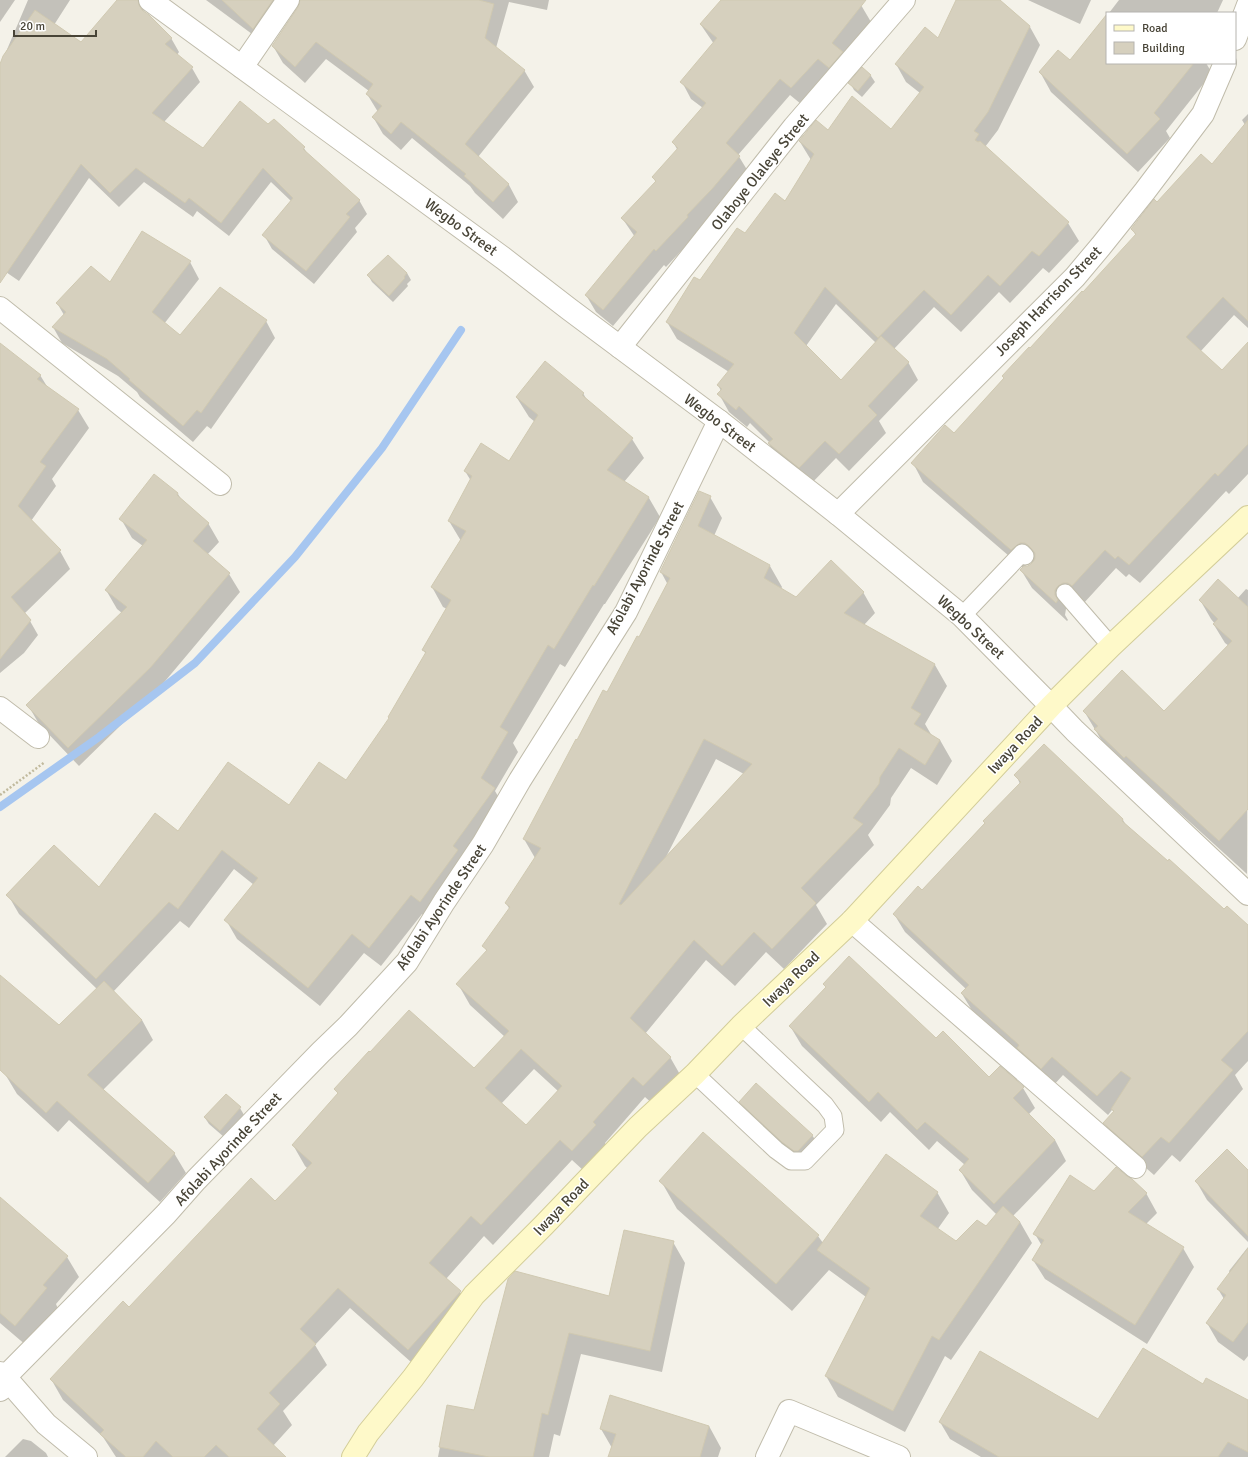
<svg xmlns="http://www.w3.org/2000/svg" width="1248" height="1457" font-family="Signika,sans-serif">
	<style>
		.shadow { fill: #0003; fill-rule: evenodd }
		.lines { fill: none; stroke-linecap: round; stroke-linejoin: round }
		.stream { stroke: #a6c6f0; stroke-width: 8 }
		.building { fill: #d6d0be; stroke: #d0c9b1; fill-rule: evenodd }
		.lane-casing { stroke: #c0bcab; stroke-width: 19 }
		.street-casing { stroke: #c0bcab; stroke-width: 24 }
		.secondary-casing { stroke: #d3cd99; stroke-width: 24 }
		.path { stroke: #c1ba9d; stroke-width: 2.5; stroke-dasharray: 2 2; stroke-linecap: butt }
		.lane { stroke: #fff; stroke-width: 17 }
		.street { stroke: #fff; stroke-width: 22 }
		.secondary { stroke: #fef9c9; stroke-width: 22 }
		.labels { text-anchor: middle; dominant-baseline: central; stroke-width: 3; stroke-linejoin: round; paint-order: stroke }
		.street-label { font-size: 15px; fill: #484437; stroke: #fff }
	</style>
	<rect width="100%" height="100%" fill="#f4f2e9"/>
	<g class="shadow">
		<polygon points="0,0 15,0 0,22"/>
		<polygon points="28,0 70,0 54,25 82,43 118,0 138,0 145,13 171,38 179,52 177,55 192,68 200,82 164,122 203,149 268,126 304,148 308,155 359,200 367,214 355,228 357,232 314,284 272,249 264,235 291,201 271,182 229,236 197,211 193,217 144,182 119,207 89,178 19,281 0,268 0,66"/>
		<polygon points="206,0 286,0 252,34"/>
		<polygon points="307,0 549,0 547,10 509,2 496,48 524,70 534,87 478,157 509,185 518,202 503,219 475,193 470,186 412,138 401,150 383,134 373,117 378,112 367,94 369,91 326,59 305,83 283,63 273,46"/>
		<polygon points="722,0 854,0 861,5 871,22 801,104 790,95 738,155 749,173 721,205 696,232 697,234 666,267 664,265 613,326 596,312 586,295 635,237 622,218 656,183 653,177 678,151 673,142 703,108 691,99 682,82 714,44 701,25"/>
		<path d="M957,0H999L1030,27L1040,45L998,130L985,147L1068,223L1079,241L1049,273L1043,268L1010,303L999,292L961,332L934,307L894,349L908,362L918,380L879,421L886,433L849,471L836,458L810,485L779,461L769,444L770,443L750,423L747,427L729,412L719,394L721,391L718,385L729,372L677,339L667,322L700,282L745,235L785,202L811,160L800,142L828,132L891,131L920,93L906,82L896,64L939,39ZM836,304L876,343L841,381L806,346Z"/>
		<polygon points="1028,0 1091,0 1080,24"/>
		<polygon points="1119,0 1223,0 1217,13 1109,13"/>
		<polygon points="1107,15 1107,63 1206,63 1212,73 1166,131 1170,138 1138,172 1051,92 1040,72 1070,61"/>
		<polygon points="862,69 871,76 875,82 862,97 854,90 850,83"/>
		<path d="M1248,114V328L1234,315L1200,352L1222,372L1248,344V474L1229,494L1226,491L1140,583L1129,574L1126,577L1116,568L1083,604H1069L1066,609L1065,615L1068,620L1067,621L1032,588L1021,570L1023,568L923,482L913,463L954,434L1030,349L1136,236L1132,229L1157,203L1212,165L1245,125L1242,120ZM1030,562H1034L1028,566L1024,567Z"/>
		<polygon points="190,262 199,279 164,324 181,337 266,321 275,338 211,429 207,426 193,442 140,397 137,392 118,376 62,343 53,327 64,315 57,303 110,283"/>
		<polygon points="407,273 411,280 407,284 408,286 393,302 372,282 368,275"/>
		<polygon points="0,344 40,375 48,388 78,410 89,428 52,479 56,486 31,521 60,551 70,569 24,614 30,621 38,635 24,653 0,673"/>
		<polygon points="583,393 588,402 632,439 644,458 624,482 649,498 660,517 605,604 604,604 565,667 560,664 513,743 518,752 495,791 505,808 431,920 422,914 381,966 364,953 320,1006 237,939 226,920 254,885 234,869 189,928 180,921 113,992 142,1020 153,1040 103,1090 174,1153 186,1173 160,1202 69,1120 58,1132 17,1094 5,1074 0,1068 0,976 59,1027 97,989 19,914 8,895 99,889 178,832 289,807 346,782 390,719 426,654 423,650 447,609 443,607 432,587 461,541 449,521 471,481 465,471 509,462 535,422 529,417 517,398"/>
		<polygon points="178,494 181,499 208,523 219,542 207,555 229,574 240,592 161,686 79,766 39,724 28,705 122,613 117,609 106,590 143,546 132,538 121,519"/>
		<path d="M710,497L722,518L714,536L770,566L782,587L781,589L796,598L863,592L875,613L864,625L935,665L947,686L925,724L932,736L940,740L952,761L937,785L911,768L891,798L890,805L868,835L874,845L816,905L827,924L784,969L766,952L735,986L706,960L645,1034L670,1057L682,1078L655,1106L645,1097L605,1143L607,1147L584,1171L572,1160L493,1245L484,1236L446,1279L460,1292L472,1312L420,1370L350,1308L315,1345L327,1365L283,1411L292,1425L273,1446L285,1457H116L103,1437L63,1400L51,1379L129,1308L275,1202L308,1169L305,1166L293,1145L338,1094L335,1089L474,1070L505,1037L470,1005L458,984L487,952L484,946L510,910L506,903L535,858L524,839L577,742L640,639L668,585L661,572ZM716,759L744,774L666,857ZM534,1069L558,1091L526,1127L501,1104Z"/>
		<polygon points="1246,589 1248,590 1247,874 1137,774 1135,775 1106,748 1084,711 1164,713 1229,646 1225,643 1214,625 1215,624 1211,619 1200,600 1237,599"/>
		<polygon points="1044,745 1123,820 1126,825 1224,911 1248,927 1248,1061 1235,1075 1243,1089 1180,1162 1172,1155 1154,1175 1115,1141 1104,1123 1114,1112 1112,1110 1108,1115 1063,1075 1052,1087 973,1012 962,994 966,989 905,932 894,914 922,891 985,823 1020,784 1016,775"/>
		<polygon points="790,1026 936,1040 989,1079 1023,1088 1035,1108 1028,1115 1055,1140 1066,1161 1013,1216 1020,1222 1032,1243 951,1360 945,1356 905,1432 838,1397 826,1376 866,1297 829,1270 792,1311 677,1209 661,1181 703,1134 818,1236 823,1243 937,1192 949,1213 937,1230 956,1243 986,1228 997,1215 972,1190 960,1170 965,1165 937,1141 929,1150 890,1112 881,1122 802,1046"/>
		<polygon points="226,1095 240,1108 244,1115 224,1137 209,1124 205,1118"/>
		<polygon points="740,1102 812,1135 821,1149 807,1165 749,1116"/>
		<polygon points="1248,1171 1248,1242 1207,1200 1196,1181"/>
		<polygon points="1095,1192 1146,1193 1157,1213 1146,1224 1183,1248 1194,1267 1147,1344 1045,1279 1033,1260 1042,1246 1035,1234"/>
		<polygon points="0,1198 67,1257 79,1277 56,1304 58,1309 27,1346 0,1323"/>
		<polygon points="673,1242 685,1263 662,1372 581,1354 560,1436 554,1434 549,1457 438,1457 448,1406 475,1411 610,1298"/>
		<polygon points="1248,1247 1248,1356 1244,1361 1218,1342 1207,1323 1224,1299 1218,1289 1230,1273 1229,1271"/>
		<polygon points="1203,1386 1248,1401 1248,1457 981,1457 950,1439 940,1422 1098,1420"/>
		<polygon points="709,1426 721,1448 718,1457 610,1457 612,1448 601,1429"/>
		<polygon points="23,1439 31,1441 46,1453 48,1457 5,1457"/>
	</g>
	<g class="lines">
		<polyline class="stream" points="0,807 99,737 195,663 295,557 382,448 461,330"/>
	</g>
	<g class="building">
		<polygon points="117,0 138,0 139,5 142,10 149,15 172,38 165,44 193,67 152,113 203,148 240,101 268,124 274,119 305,147 303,149 360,200 346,214 350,217 306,271 262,235 293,198 263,168 221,223 189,198 185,203 136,168 110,193 81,164 0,283 0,64 3,56 35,10 81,42"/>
		<polygon points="222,0 273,0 253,29"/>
		<polygon points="300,0 479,0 494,4 485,38 525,70 465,144 509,184 493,202 464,176 466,174 401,122 391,134 372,117 382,106 366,94 373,84 316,42 295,67 272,46 298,7"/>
		<polygon points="721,0 866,0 832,43 843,52 829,68 818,59 791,88 780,79 726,143 740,156 712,189 687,215 688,217 656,251 654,249 603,310 585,295 637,232 621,218 656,181 652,177 678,148 672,142 706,103 680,82 717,38 700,24"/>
		<polygon points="956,0 1000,0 1030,26 988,112 974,131 979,134 975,140 978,142 980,141 1069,222 1039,256 1032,251 1000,286 988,275 951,315 924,290 878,338 825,287 794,333 841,380 881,336 909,362 868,406 877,415 839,454 825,441 799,468 768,443 773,439 739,406 736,410 717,394 722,389 717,385 734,364 666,322 694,277 700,280 737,228 745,233 775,193 785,201 814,154 799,141 816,120 828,130 852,96 891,129 924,87 895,64 925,27 938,38"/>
		<polygon points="1107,14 1107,63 1194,63 1154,113 1160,119 1127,154 1039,72 1058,50 1070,60"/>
		<polygon points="862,67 871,75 858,91 848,83"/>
		<polygon points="1248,120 1248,321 1223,297 1186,337 1222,370 1248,342 1248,444 1218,476 1215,473 1129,565 1118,556 1115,559 1105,550 1072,586 1068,583 1063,583 1058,586 1055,590 1055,595 1058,600 1056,603 1020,570 1024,566 1028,566 1032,563 1035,559 1035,553 1029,546 1025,543 1020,543 1011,550 911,463 945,425 954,433 1004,378 1002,376 1029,347 1030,348 1082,291 1083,292 1136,234 1131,229 1154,199 1157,202 1201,154 1212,164"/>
		<polygon points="142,231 191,261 152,312 180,335 220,287 267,320 201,413 197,410 183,426 129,380 130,379 107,359 52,327 66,312 56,303 91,266 110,282"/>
		<polygon points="388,255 407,273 404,277 405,278 389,296 367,275"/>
		<polygon points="0,343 41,375 37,379 79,409 40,462 46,466 18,506 61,550 11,597 31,620 0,659"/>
		<polygon points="545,361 584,393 582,395 633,438 607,470 649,497 594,586 593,585 554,649 548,645 500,727 508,732 481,778 495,788 453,846 458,850 420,902 411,895 369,948 352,934 308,988 224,920 258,878 222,850 178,909 169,902 96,979 6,895 54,845 99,887 155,813 178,831 228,762 289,805 319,762 346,780 389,718 388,717 426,652 422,650 451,600 431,587 466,531 448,521 472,476 464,471 481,443 509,461 538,415 516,397"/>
		<polygon points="154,474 178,493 177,495 209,523 193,541 230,573 151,667 68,748 26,705 127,607 105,590 147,540 119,519"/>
		<path d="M699,491L711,496L698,526L770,565L764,578L796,597L831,560L864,592L844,613L935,664L911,708L921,714L914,724L940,740L925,765L899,748L880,777L879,784L853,818L863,824L801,888L816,903L772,949L754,932L722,966L694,940L630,1018L671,1057L643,1086L633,1077L593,1122L596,1125L572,1151L560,1140L481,1225L471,1216L429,1263L461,1291L408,1350L338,1288L300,1329L316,1344L269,1393L280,1404L257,1429L286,1457H229L216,1445L204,1457H173L156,1441L143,1457H126L100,1434L104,1430L50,1379L123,1301L129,1307L251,1178L275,1201L312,1163L292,1145L338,1093L334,1089L369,1051L370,1052L409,1010L474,1068L509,1031L456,984L487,950L482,946L510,907L505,903L541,848L523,839L576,739L577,740L603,690L607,692L637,636L639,637L670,578L660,572ZM704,739L752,764L621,905L619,904ZM521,1049L562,1086L526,1125L485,1088Z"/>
		<polygon points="1218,579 1248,607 1248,809 1219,841 1126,756 1124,758 1094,729 1098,726 1083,711 1122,670 1164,711 1232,641 1213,624 1218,619 1199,600"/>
		<polygon points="1044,744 1123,819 1122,821 1168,861 1169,859 1224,909 1227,906 1248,925 1248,1031 1221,1060 1233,1070 1169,1143 1161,1137 1142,1157 1103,1123 1114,1111 1111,1109 1131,1078 1121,1071 1097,1096 1052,1057 1041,1069 1017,1048 1019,1045 961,993 969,985 893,914 918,886 922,890 985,823 983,821 1021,782 1014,775"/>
		<polygon points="849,956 936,1038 943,1031 989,1077 1000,1066 1024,1087 1013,1098 1055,1140 994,1204 959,1170 969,1159 925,1122 917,1130 878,1092 869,1102 789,1026 826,987 823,984"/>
		<polygon points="0,975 59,1025 104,981 142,1020 87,1075 175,1153 148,1183 57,1101 46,1113 0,1070"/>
		<polygon points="756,1083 813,1135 798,1151 794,1151 782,1142 739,1102"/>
		<polygon points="226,1094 241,1107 220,1131 204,1117"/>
		<polygon points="703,1132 819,1235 776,1284 659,1181"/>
		<polygon points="1227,1149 1248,1170 1248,1236 1195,1181"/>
		<polygon points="886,1154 938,1192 920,1216 956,1241 977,1220 986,1226 1003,1206 1020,1222 939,1340 932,1336 893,1411 825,1376 870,1288 817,1250"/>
		<polygon points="1116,1167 1127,1176 1132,1179 1147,1193 1128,1212 1184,1247 1135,1325 1032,1260 1044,1240 1033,1234 1070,1175 1094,1191"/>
		<polygon points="0,1197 68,1256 43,1285 47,1288 15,1326 0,1313"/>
		<polygon points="624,1230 674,1241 650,1351 569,1333 548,1415 542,1413 533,1457 489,1457 439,1447 447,1405 474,1410 508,1279 515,1271 609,1296"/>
		<polygon points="1248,1248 1248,1322 1233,1342 1206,1323 1226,1295 1217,1289"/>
		<polygon points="1143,1348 1203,1384 1206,1378 1248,1400 1248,1452 1228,1442 1218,1457 999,1457 939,1422 980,1351 1098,1419"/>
		<polygon points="610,1395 709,1426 700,1457 608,1457 616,1434 600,1429"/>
	</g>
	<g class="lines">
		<defs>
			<g id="lane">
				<polyline points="1065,593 1111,646"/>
				<polyline points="962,616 1022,553 1025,556"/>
				<polyline points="695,1074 776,1150 791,1161 805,1161 835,1130 833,1116 825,1105 741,1026"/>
			</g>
			<g id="street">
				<polyline points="150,0 503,258 569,309 719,421 838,514 962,616 1051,706 1075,731 1248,894"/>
				<polyline points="1235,39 1248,5"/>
				<polyline points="242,67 288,0"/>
				<polyline points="0,308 220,484"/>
				<polyline points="620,347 794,127 904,0"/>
				<polyline points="838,514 1075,277 1101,246 1145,191 1203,114 1225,63"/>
				<polyline points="0,708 38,737"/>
				<polyline points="852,921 1135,1167"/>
				<polyline points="0,1373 5,1377 46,1424 86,1457"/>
				<polyline points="0,1390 5,1377 166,1214 196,1180 321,1052 348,1026 407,962 444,902 483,844 520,780 626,612 719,421"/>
				<polyline points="767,1457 789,1411 899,1457"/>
			</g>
			<polyline id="secondary" points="353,1457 368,1433 413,1378 474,1295 544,1225 638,1127 695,1074 741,1026 852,921 1051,706 1111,646 1248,517"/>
		</defs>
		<use href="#lane" class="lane-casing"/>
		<use href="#street" class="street-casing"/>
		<use href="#secondary" class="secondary-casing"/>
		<polyline class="path" points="0,795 45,762"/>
		<use href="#lane" class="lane"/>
		<use href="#street" class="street"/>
		<use href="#secondary" class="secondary"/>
	</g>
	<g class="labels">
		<g class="street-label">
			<text transform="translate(760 172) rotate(-51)">Olaboye Olaleye Street</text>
			<text transform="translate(461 227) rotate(36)">Wegbo Street</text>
			<text transform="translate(1048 301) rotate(-46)">Joseph Harrison Street</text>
			<text transform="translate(720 423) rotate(37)">Wegbo Street</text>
			<text transform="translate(645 568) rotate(-62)">Afolabi Ayorinde Street</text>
			<text transform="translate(971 627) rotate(43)">Wegbo Street</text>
			<text transform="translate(1015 745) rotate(-47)">Iwaya Road</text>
			<text transform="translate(441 907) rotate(-56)">Afolabi Ayorinde Street</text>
			<text transform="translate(791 979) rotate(-44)">Iwaya Road</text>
			<text transform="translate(228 1149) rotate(-47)">Afolabi Ayorinde Street</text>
			<text transform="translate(561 1207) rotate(-46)">Iwaya Road</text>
		</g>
	</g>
	<rect x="1106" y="12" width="130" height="52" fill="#ffffff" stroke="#b6b4af"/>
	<rect x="1114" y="25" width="20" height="6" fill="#fef9c9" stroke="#b6b4af"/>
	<text x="1142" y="32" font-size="12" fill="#484437">Road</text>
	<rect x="1114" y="42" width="20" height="12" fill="#d6d0be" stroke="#b6b4af"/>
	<text x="1142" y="52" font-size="12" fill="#484437">Building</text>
	<path d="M14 30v6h82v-6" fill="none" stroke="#484437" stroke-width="2"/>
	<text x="20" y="30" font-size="12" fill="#484437" stroke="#ffffff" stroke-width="3" paint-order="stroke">20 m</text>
</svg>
